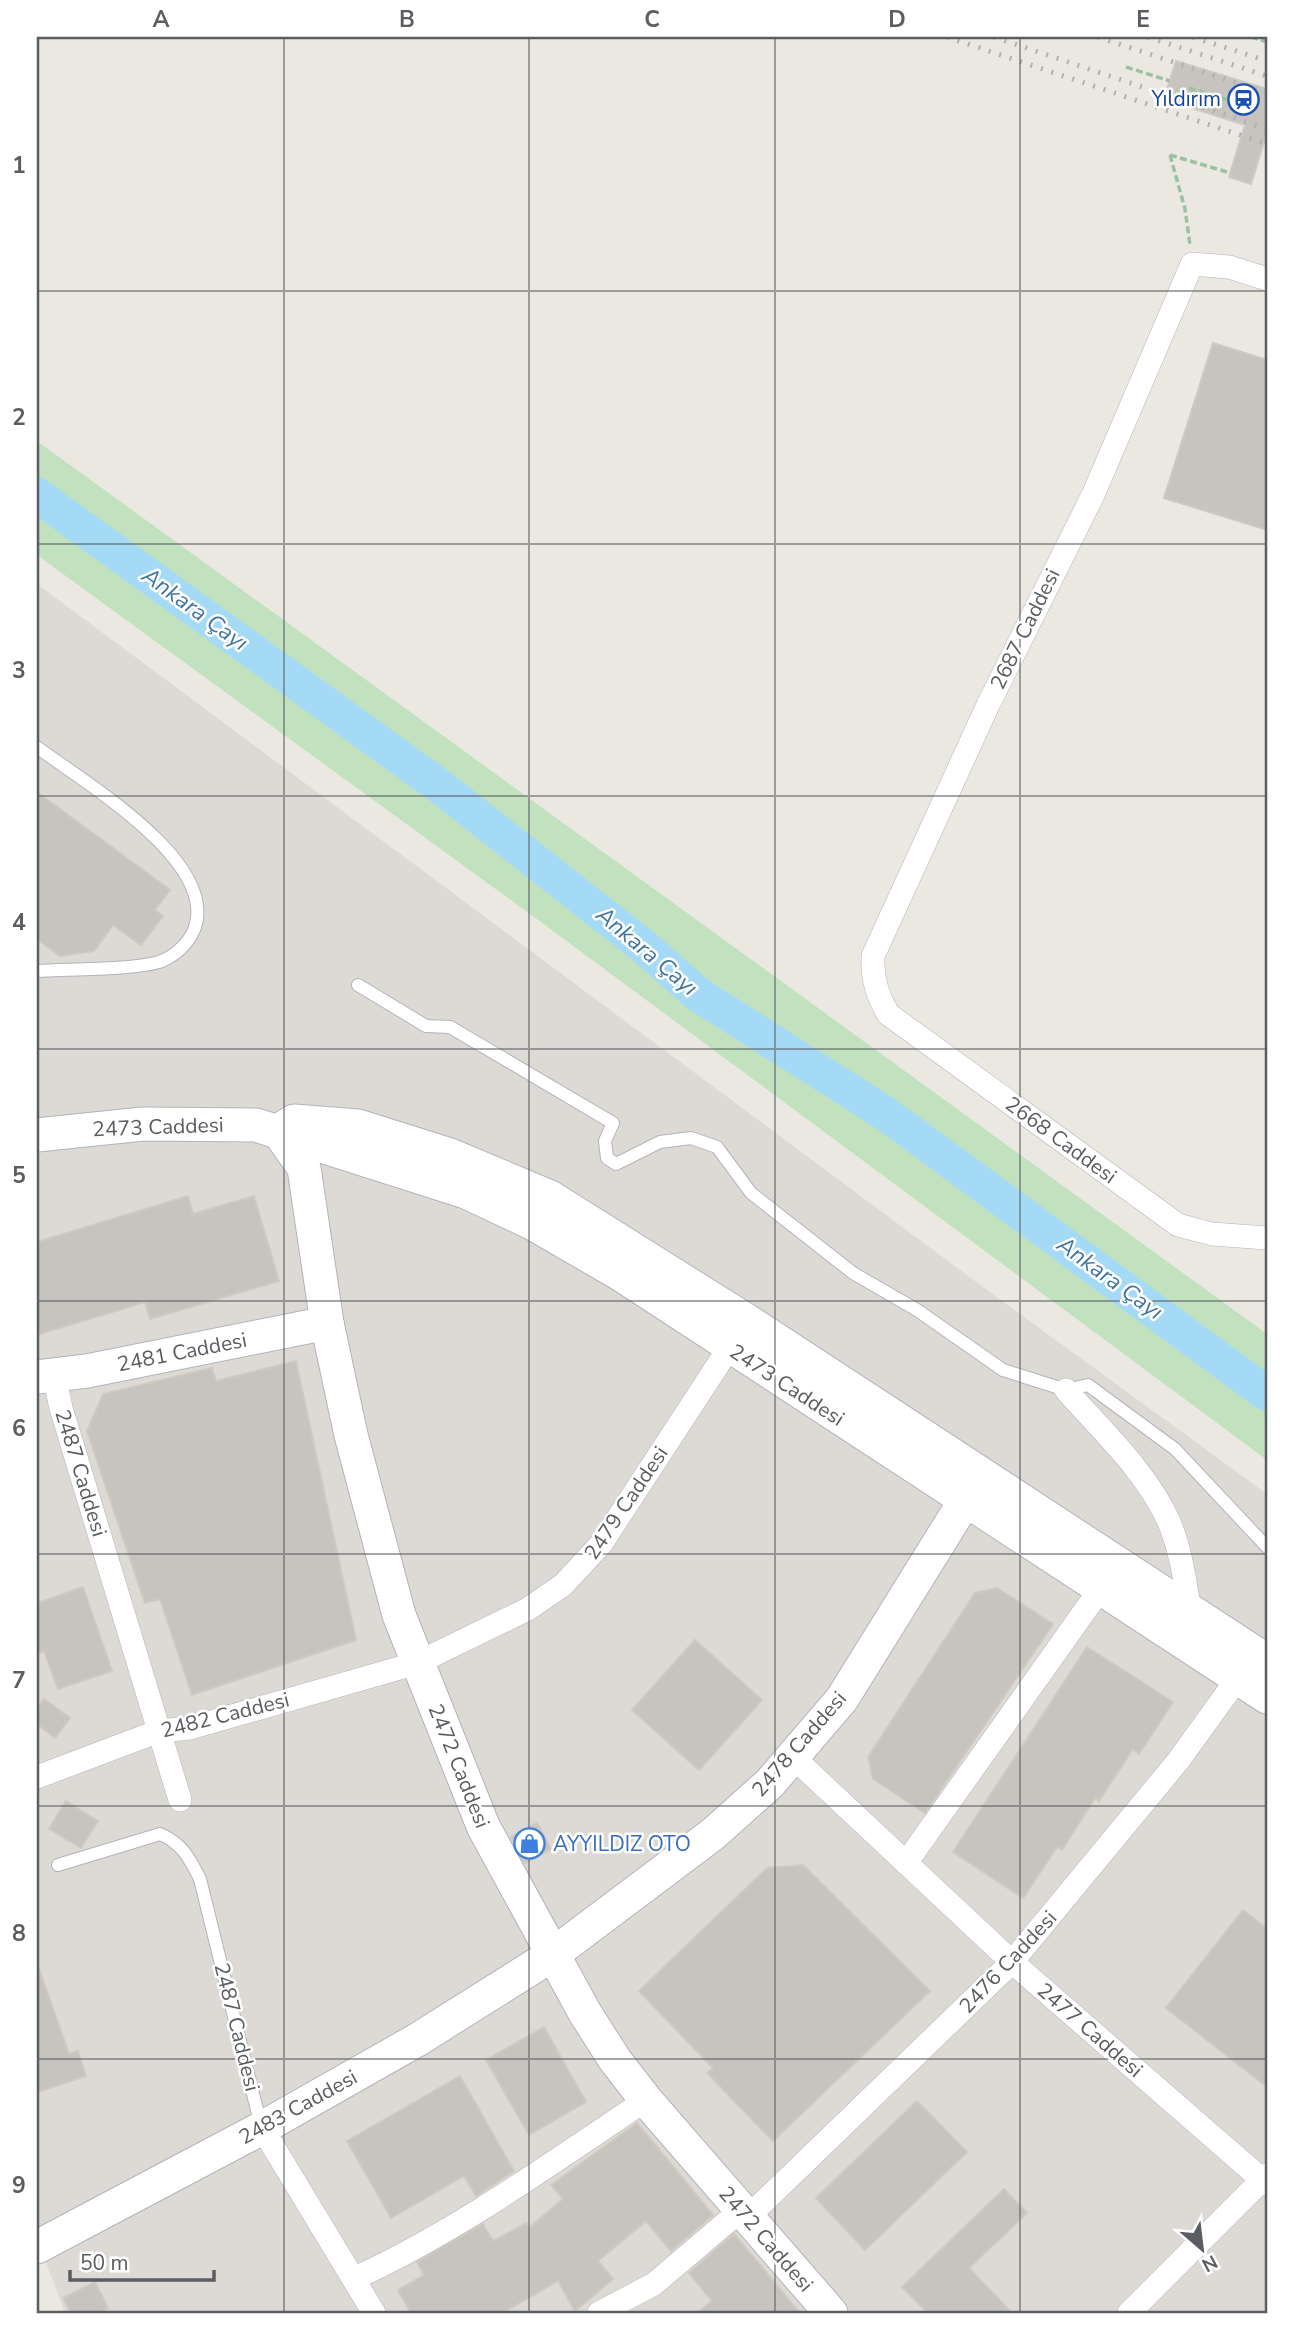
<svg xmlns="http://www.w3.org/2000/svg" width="1304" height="2350" font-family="'Nunito Sans',sans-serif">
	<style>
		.industrial { fill: #dddad6 }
		.green { fill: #c2e1bf }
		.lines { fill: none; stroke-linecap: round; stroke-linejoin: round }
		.river { stroke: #a5daf7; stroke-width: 35 }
		.building { fill: #c7c3be; stroke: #cfcac0; stroke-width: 2 }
		.lane-casing { stroke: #b2b4b8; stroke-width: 14 }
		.street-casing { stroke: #b2b4b8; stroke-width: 24 }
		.secondary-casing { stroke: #b1b4b8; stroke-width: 35 }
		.path { stroke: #9ac2a2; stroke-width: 3.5; stroke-dasharray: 7 3.5; stroke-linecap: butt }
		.lane { stroke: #fff; stroke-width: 12 }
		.street { stroke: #fff; stroke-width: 23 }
		.secondary { stroke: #fff; stroke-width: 33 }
		.rail { stroke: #b0b1b1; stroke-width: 5; stroke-dasharray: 2 9; stroke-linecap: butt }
		.grid { fill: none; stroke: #5a5d61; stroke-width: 2; stroke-opacity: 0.55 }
		.labels { text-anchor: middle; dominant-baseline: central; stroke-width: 5; stroke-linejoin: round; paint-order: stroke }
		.transit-label { font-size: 21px; fill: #164399; stroke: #fff; text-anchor: end }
		.street-label { font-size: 21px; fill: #5a5d61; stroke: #fff }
		.shop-label { font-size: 21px; fill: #366cbe; stroke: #fff; text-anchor: start }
		.water-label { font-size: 23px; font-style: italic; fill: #42769f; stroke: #fff }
		.neatline { fill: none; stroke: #5a5d61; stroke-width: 2.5 }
		.grid-label { font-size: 23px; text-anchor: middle; font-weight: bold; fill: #5a5d61 }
	</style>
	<rect width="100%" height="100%" fill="#ebe8e1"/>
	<polygon class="industrial" points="37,584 979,1284 1267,1494 1267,2313 65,2313 37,2238"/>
	<polygon class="green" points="37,441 1267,1334 1267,1460 545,925 37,555"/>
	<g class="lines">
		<polyline class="river" points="37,495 438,785 643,946 699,995 886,1114 1267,1394"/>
	</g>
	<g class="building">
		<polygon points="1176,61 1267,89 1267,132 1251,184 1229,177 1245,125 1164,99"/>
		<polygon points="1213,343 1267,360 1267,530 1164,498"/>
		<polygon points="37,792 170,890 155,910 163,916 141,945 113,925 94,951 60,956 37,939"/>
		<polygon points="188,1196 193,1214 254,1196 279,1281 150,1319 145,1302 37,1335 37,1242"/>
		<polygon points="296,1361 356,1640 192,1695 160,1599 145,1603 87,1431 103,1394 212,1368 216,1381"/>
		<polygon points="83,1587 112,1671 58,1689 44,1651 37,1654 37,1603"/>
		<polygon points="997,1588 1053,1624 925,1813 873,1779 868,1757 975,1593"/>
		<polygon points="695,1640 762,1700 699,1770 632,1710"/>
		<polygon points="1087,1647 1173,1702 1139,1754 1133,1749 1099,1801 1095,1798 1062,1850 1057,1847 1023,1898 953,1852"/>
		<polygon points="44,1699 70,1718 55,1738 37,1724 37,1709"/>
		<polygon points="66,1801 98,1821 81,1848 49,1829"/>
		<polygon points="537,1823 551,1849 525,1863 511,1837"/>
		<polygon points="803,1865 930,1991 773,2141 707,2073 713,2068 639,1991 767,1868"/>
		<polygon points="1243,1910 1267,1929 1267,2087 1166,2008"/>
		<polygon points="37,1969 39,1969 69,2054 78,2051 86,2076 37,2092"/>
		<polygon points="544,2027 586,2102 529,2135 486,2060"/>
		<polygon points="460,2076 514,2171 476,2196 464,2176 391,2218 347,2141"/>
		<polygon points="917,2101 967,2152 865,2250 816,2198"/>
		<polygon points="637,2123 713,2215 671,2251 646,2221 598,2261 613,2279 575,2311 558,2281 502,2313 411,2313 398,2290 424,2275 417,2262 483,2224 493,2241 526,2223 529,2228 563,2199 551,2185"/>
		<polygon points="1004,2189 1027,2213 969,2268 1012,2313 928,2313 902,2287"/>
		<polygon points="734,2234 800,2313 697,2313 712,2301 689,2273"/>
		<polygon points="95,2282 108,2308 98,2313 71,2313 63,2298"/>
	</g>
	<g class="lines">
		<defs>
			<g id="lane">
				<path d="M37,747C83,782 221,862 194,930C188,944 174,957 159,962C131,970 69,969 37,971"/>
				<polyline points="358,985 426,1026 450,1027 613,1123 605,1141 607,1158 616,1164 660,1142 691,1138 717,1147 751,1193 853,1273 917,1310 1003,1370 1066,1390 1088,1385 1175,1449 1267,1547"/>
				<path d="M58,1865L160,1834C182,1843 190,1859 200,1879L261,2126"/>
			</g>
			<g id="street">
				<path d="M1267,279L1229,267L1192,264L1093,495L988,705L873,956C872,979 877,994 888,1014L1178,1225L1212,1234L1267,1238"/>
				<polyline points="54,1375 61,1408 180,1800"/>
				<path d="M1066,1390C1102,1431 1147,1472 1169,1522C1181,1550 1185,1582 1190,1611"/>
				<polyline points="793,1757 1012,1962 1267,2184"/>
				<polyline points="37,1777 159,1731 190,1728 417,1663 528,1609 563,1585 601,1544 729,1348"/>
				<polyline points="906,1863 1101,1588"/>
				<polyline points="262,2128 374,2313"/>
				<polyline points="747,2218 1012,1962 1178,1761 1238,1678"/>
				<path d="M355,2278C456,2232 553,2162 646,2100"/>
				<polyline points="599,2313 654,2284 741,2210"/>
				<polyline points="1129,2313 1267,2175"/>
			</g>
			<g id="secondary">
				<polyline points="278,1131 304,1168 327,1323 351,1435 399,1615 483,1826 585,2013 615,2060 646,2100 831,2313"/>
				<polyline points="278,1131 294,1121 358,1126 450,1155 550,1197 746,1320 1267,1661"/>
				<polyline points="37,1135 143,1124 256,1125 466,1192 532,1223 620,1274 1267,1697"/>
				<polyline points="37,1377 87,1371 327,1323"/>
				<polyline points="37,2247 262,2128 417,2040 552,1955 713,1834 770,1783 842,1699 981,1475"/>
			</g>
		</defs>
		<use href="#lane" class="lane-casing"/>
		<use href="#street" class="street-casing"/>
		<use href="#secondary" class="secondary-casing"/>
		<g class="path">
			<polyline points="1251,37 1267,42"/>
			<polyline points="1126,67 1170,81"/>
			<polyline points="1189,88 1234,102"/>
			<polyline points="1170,155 1185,209 1190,245"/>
			<polyline points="1170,155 1227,172"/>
		</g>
		<use href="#lane" class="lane"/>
		<use href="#street" class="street"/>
		<use href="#secondary" class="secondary"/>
		<g class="rail">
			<polyline points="947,37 1267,144"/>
			<polyline points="994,37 1267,129"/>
			<polyline points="1098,37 1267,93"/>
			<polyline points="1148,37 1267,76"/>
			<polyline points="1193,37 1267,61"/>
		</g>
	</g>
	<path class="grid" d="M284,37V2313M529,37V2313M775,37V2313M1020,37V2313M37,291H1267M37,544H1267M37,796H1267M37,1049H1267M37,1301H1267M37,1554H1267M37,1806H1267M37,2059H1267"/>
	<defs>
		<symbol id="station-ring" viewBox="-11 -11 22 22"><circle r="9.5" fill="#fff" stroke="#1a4fb4" stroke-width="1.5"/><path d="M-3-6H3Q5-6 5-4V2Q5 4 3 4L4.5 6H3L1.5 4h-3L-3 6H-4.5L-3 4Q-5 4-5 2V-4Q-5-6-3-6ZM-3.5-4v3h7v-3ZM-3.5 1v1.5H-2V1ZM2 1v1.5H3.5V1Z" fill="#1a4fb4"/></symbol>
		<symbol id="shop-ring" viewBox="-11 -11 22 22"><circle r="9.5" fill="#fff" stroke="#3f7fe0" stroke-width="1.5"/><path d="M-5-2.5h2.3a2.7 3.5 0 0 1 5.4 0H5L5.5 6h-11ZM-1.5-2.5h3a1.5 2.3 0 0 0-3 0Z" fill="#3f7fe0"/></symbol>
	</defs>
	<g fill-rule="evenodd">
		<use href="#station-ring" x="1226" y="82" width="35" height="35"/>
		<use href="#shop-ring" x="512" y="1826" width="35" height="35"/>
	</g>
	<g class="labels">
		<g class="transit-label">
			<text x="1221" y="99">Yıldırım</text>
		</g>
		<g class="street-label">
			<text transform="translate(1025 629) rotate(-64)">2687 Caddesi</text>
			<text transform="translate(158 1127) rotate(-2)">2473 Caddesi</text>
			<text transform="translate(1061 1140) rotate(36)">2668 Caddesi</text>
			<text transform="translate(182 1352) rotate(-11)">2481 Caddesi</text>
			<text transform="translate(787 1385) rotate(33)">2473 Caddesi</text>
			<text transform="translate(81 1473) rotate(73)">2487 Caddesi</text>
			<text transform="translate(626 1503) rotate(-56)">2479 Caddesi</text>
			<text transform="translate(225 1715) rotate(-14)">2482 Caddesi</text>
			<text transform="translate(799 1744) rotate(-49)">2478 Caddesi</text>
			<text transform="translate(459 1766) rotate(68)">2472 Caddesi</text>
			<text transform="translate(1008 1962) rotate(-47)">2476 Caddesi</text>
			<text transform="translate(237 2027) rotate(76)">2487 Caddesi</text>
			<text transform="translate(1090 2030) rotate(41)">2477 Caddesi</text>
			<text transform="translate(298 2107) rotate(-29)">2483 Caddesi</text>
			<text transform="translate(766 2239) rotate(49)">2472 Caddesi</text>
		</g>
		<g class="shop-label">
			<text x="553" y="1844">AYYILDIZ OTO</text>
		</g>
		<g class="water-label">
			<text transform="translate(195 609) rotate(36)">Ankara Çayı</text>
			<text transform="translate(647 951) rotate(40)">Ankara Çayı</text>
			<text transform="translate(1110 1278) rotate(36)">Ankara Çayı</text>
		</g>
	</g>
	<rect width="1304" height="2350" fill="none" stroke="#ffffff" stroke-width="77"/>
	<g transform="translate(1202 2249) rotate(152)" stroke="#ffffff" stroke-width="5" paint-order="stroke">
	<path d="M0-5L12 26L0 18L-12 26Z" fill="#5a5d61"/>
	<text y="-10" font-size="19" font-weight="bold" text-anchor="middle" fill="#5a5d61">N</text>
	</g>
	<path d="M70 2270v10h144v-10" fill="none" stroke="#5a5d61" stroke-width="3.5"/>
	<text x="80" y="2270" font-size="21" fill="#5a5d61" stroke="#ffffff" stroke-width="5" paint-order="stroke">50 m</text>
	<rect x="38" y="38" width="1228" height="2274" class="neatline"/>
	<g class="grid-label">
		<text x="161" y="27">A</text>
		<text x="407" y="27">B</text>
		<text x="652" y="27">C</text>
		<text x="897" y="27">D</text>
		<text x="1143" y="27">E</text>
		<text x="19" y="173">1</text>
		<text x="19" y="425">2</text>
		<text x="19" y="678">3</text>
		<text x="19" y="930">4</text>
		<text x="19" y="1183">5</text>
		<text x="19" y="1436">6</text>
		<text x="19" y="1688">7</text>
		<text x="19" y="1941">8</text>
		<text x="19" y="2193">9</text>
	</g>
</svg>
